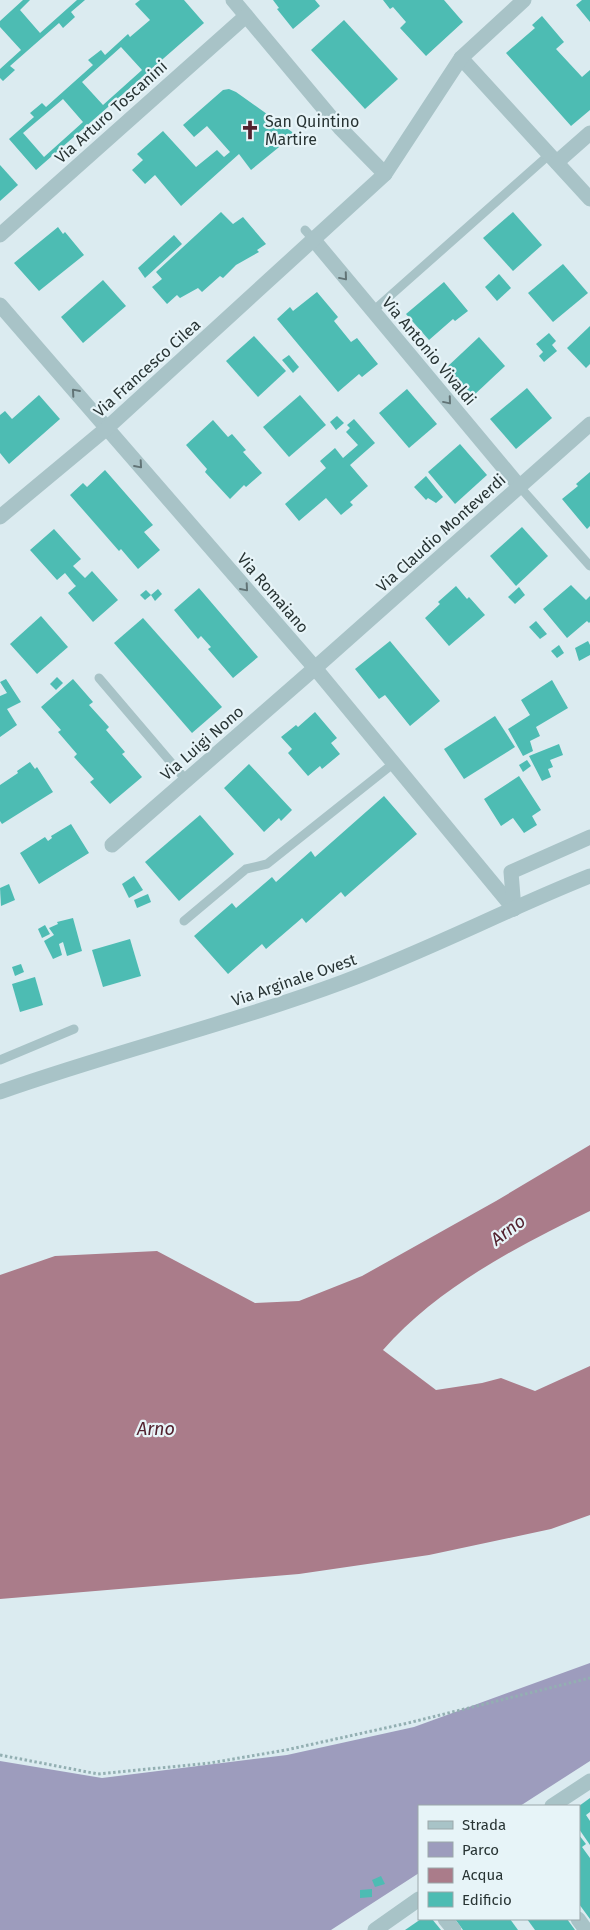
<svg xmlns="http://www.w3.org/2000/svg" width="590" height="1930" font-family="'Fira Sans',sans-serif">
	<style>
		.green { fill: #9d9cbd }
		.water { fill: #aa7c8a }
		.building { fill: #4dbcb3; fill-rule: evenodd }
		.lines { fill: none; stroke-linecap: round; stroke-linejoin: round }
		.path { stroke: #93afb2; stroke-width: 3; stroke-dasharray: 2.5 2.5; stroke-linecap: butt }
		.lane { stroke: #a8c3c7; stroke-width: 9 }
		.street { stroke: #a8c3c7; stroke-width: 15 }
		.oneway { stroke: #627476 }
		.labels { text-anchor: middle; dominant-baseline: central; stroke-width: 4.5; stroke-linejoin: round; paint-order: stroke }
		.street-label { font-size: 16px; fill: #283434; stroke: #e7f4f8 }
		.poi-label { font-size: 16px; fill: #283434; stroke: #e7f4f8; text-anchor: start }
		.water-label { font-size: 18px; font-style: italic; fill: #52212e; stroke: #e7f4f8 }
	</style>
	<rect width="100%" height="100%" fill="#dbebf0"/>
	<polygon class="green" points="590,1663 590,1761 520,1806 419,1806 419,1873 331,1930 0,1930 0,1761 102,1778 287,1755 414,1727"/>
	<path class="water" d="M590,1145V1211C516,1247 437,1288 383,1350L436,1390L482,1383L501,1378L535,1391L590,1366V1515L551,1529L429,1555L299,1574L0,1599V1275L55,1256L157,1251L255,1303L299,1301L362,1276L496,1201Z"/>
	<g class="building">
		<polygon points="23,0 30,0 20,10 40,33 77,0 85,0 71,12 75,17 63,28 59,23 10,66 15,70 3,81 0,78 0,69 21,50 0,27 0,21"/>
		<path d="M140,0H184L204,23L36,170L9,139L34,117L30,113L42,103L46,107L93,65L88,60L101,50L105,55L128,34L130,37L150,20L135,4ZM121,47L142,70L103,105L82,82ZM63,99L83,122L44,157L23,133Z"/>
		<polygon points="273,0 315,0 320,6 293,29 277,9 279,8"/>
		<polygon points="383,0 444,0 463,22 426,56 400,28 406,22 393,7 390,9"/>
		<polygon points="582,0 590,0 590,22 576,5"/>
		<polygon points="542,16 564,42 556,49 582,77 590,70 590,110 571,126 506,53 535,28 532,25"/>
		<polygon points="344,20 398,79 365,109 311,50"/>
		<polygon points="229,89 236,92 295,134 251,170 239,154 181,206 155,175 145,184 132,170 143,160 137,154 163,131 196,167 217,150 224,157 230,152 207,126 194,137 183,125 223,90"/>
		<polygon points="0,165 18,185 0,201"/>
		<polygon points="221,212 233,224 243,217 266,244 257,250 259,252 236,265 223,278 220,276 202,292 198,288 180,298 177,295 167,304 152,287 162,279 156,272"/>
		<polygon points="513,212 542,245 513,271 483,238"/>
		<polygon points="58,227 63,234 65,232 84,255 39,291 14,263"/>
		<polygon points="174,235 182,244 145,278 138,268"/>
		<polygon points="563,264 588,293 553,322 528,293"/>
		<polygon points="499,274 511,288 497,301 485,287"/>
		<polygon points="103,280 126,306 83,343 61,317"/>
		<polygon points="444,282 468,311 455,321 453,319 429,340 406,314"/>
		<polygon points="317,292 338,317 334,321 351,342 357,338 378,364 362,377 359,374 338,392 277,319 290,307 293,311"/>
		<polygon points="590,326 590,364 586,368 567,348"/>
		<polygon points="549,333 556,341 552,345 557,351 544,362 539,356 543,352 536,344"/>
		<polygon points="254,336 286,371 258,397 226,361"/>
		<polygon points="479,337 505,366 473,396 446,368"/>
		<polygon points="289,355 299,367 293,373 282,360"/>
		<polygon points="527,388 552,418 516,449 490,419"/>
		<polygon points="407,389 437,424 409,448 379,413"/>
		<polygon points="39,395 60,419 9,464 0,453 0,415 5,411 12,419"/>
		<polygon points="300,395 326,425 289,457 263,427"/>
		<polygon points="337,416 344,423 336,430 330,422"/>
		<polygon points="354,419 375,443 350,465 368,486 350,502 353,505 341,515 326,498 299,521 285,504 326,468 320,461 335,448 343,458 358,445 346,432 350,428 347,425"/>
		<polygon points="213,420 228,437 232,434 246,450 243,452 262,473 246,487 244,485 230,499 205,472 207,469 186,445"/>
		<polygon points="460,444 487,475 455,504 428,472"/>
		<polygon points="105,470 153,525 144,532 160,550 138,569 121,549 119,551 70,495 83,483 87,487"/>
		<polygon points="590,472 590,526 587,529 562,499 578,486 576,484"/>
		<polygon points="426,476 443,497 436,503 428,498 426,500 414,487"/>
		<polygon points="522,527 548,556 516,586 490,556"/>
		<polygon points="54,529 81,559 73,566 85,578 92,571 118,600 93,622 68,593 76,586 74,584 65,573 57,580 30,550"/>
		<polygon points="571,585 586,600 590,596 590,622 589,623 587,621 567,638 543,609"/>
		<polygon points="456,586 467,599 469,597 485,615 449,646 425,618 440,604 438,602"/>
		<polygon points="519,587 525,595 515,604 508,597"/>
		<polygon points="199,588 258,657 233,678 208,649 211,647 201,636 198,639 174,610"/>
		<polygon points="158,589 162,594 155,601 151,595"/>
		<polygon points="146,590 151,595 145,600 140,595"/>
		<polygon points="41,616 68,647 37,674 10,644"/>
		<polygon points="143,618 222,707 192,733 114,643"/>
		<polygon points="536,621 547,634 540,639 529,627"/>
		<polygon points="390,641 440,701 410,726 385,695 379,699 355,669"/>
		<polygon points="588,641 590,645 590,655 579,661 575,648"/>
		<polygon points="559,645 564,653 557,658 551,651"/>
		<polygon points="57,677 63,683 56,690 50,684"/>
		<polygon points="6,679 21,702 7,709 17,725 0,737 0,696 7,693 0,682"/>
		<polygon points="73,679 93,702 89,705 109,727 106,730 125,752 122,754 142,777 110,804 90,782 94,779 74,757 77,754 58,732 61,730 41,707"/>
		<polygon points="552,680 568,708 536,727 540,736 530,741 533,751 523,756 508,729 530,715 521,700"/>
		<polygon points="315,712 337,738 331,743 340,754 322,769 320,766 308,776 288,753 292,749 281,737 296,725 298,727"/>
		<polygon points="495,716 515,747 464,779 444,749"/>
		<polygon points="559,744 563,755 550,760 553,767 548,769 551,777 542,781 529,756"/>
		<polygon points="527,760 531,766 523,772 519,765"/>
		<polygon points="30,762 35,769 37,767 53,792 2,824 0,821 0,785 18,773 17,771"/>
		<polygon points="249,764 292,810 281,821 279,818 264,832 224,788"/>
		<polygon points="519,776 541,810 532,816 537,825 524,833 513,818 501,826 484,799"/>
		<polygon points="384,796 417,834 345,897 341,892 306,923 302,918 266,949 262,944 228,974 194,936 232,903 236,908 272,877 276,882 311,851 315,857"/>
		<polygon points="200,815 234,854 179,901 145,862"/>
		<polygon points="71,824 89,853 39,884 20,853 45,837 48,841 52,838 51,836"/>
		<polygon points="134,876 143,890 129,898 122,884"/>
		<polygon points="9,884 15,900 1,906 0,888"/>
		<polygon points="148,894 151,902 137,908 134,900"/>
		<polygon points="73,918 82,951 67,956 63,942 59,944 62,955 53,959 44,941 54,935 49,928 58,924 57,922"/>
		<polygon points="45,925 50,934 42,938 38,929"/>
		<polygon points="130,939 141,976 103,987 92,950"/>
		<polygon points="21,964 24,972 15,976 12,967"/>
		<polygon points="35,977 43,1005 20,1012 12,984"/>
		<polygon points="590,1798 590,1812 586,1815 590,1821 590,1845 579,1829 579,1806"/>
		<polygon points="579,1835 586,1844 582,1847 590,1858 590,1919 579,1904"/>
		<polygon points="381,1876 385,1884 375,1887 372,1880"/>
		<polygon points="372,1889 372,1897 360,1898 360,1890"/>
		<polygon points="421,1919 432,1919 441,1930 405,1930"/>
		<polygon points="455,1919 510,1919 518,1930 463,1930"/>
		<polygon points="527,1919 567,1919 575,1930 535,1930"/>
	</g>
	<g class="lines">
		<polyline class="path" points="0,1755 98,1774 210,1763 286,1750 408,1723 590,1678"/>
		<g class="lane">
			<polyline points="305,230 313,239"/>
			<polyline points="373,311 550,154"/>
			<polyline points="519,486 590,566"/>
			<polyline points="99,678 186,780"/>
			<polyline points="184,921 246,869 267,864 394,763"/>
			<polyline points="0,1060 74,1029"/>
		</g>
		<g class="street">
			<polyline points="233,0 340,128 385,174"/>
			<polyline points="461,58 590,199"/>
			<polyline points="557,162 590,133"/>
			<polyline points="0,235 246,16"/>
			<polyline points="313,239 519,486"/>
			<polyline points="0,305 315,668 514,909"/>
			<polyline points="0,517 107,428 385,174 461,58 524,0"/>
			<polyline points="112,845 315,668 590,424"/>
			<polyline points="514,909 511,872 590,837"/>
			<path d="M0,1092C113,1052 230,1024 343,982C427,951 507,909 590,876"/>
			<polyline points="552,1806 590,1781"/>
			<polyline points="445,1919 454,1930"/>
			<polyline points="578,1919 586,1930"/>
			<polyline points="375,1930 419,1899"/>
		</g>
	</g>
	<defs><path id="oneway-chevron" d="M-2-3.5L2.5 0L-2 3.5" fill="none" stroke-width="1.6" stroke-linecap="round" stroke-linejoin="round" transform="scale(1.25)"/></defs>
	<g class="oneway">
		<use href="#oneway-chevron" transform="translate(344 277) rotate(50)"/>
		<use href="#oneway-chevron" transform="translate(75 392) rotate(-131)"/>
		<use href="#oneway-chevron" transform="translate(448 401) rotate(50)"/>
		<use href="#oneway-chevron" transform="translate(139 465) rotate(49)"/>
		<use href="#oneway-chevron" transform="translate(245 588) rotate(49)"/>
	</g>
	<defs>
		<symbol id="church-bare" viewBox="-9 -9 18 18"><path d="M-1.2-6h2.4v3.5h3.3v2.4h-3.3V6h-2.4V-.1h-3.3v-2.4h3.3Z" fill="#52212e" stroke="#e7f4f8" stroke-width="2.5" paint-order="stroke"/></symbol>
	</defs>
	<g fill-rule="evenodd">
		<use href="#church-bare" x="236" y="116" width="28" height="28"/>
	</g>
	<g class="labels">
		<g class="street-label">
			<text transform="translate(111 112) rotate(-42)">Via Arturo Toscanini</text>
			<text transform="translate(429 351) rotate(50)">Via Antonio Vivaldi</text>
			<text transform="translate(147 368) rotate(-42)">Via Francesco Cilea</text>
			<text transform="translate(441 533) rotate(-42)">Via Claudio Monteverdi</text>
			<text transform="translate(273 593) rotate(49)">Via Romaiano</text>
			<text transform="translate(202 743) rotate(-41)">Via Luigi Nono</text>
			<text transform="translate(294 980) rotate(-19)">Via Arginale Ovest</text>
		</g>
		<g class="poi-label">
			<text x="265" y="121">San Quintino<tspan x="265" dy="18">Martire</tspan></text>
		</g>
		<g class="water-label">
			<text transform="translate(508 1230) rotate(-37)">Arno</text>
			<text x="156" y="1429">Arno</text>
		</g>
	</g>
	<rect x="418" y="1805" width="162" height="115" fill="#e7f4f8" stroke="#9ba7aa"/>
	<rect x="428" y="1821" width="25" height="8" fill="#a8c3c7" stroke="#9ba7aa"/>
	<text x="462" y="1830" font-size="15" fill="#283434">Strada</text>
	<rect x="428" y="1842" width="25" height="15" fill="#9d9cbd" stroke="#9ba7aa"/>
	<text x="462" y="1855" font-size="15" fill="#283434">Parco</text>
	<rect x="428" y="1868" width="25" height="15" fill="#aa7c8a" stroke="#9ba7aa"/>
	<text x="462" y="1880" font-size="15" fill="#283434">Acqua</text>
	<rect x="428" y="1892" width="25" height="15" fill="#4dbcb3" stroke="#9ba7aa"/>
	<text x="462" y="1905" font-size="15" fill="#283434">Edificio</text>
</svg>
